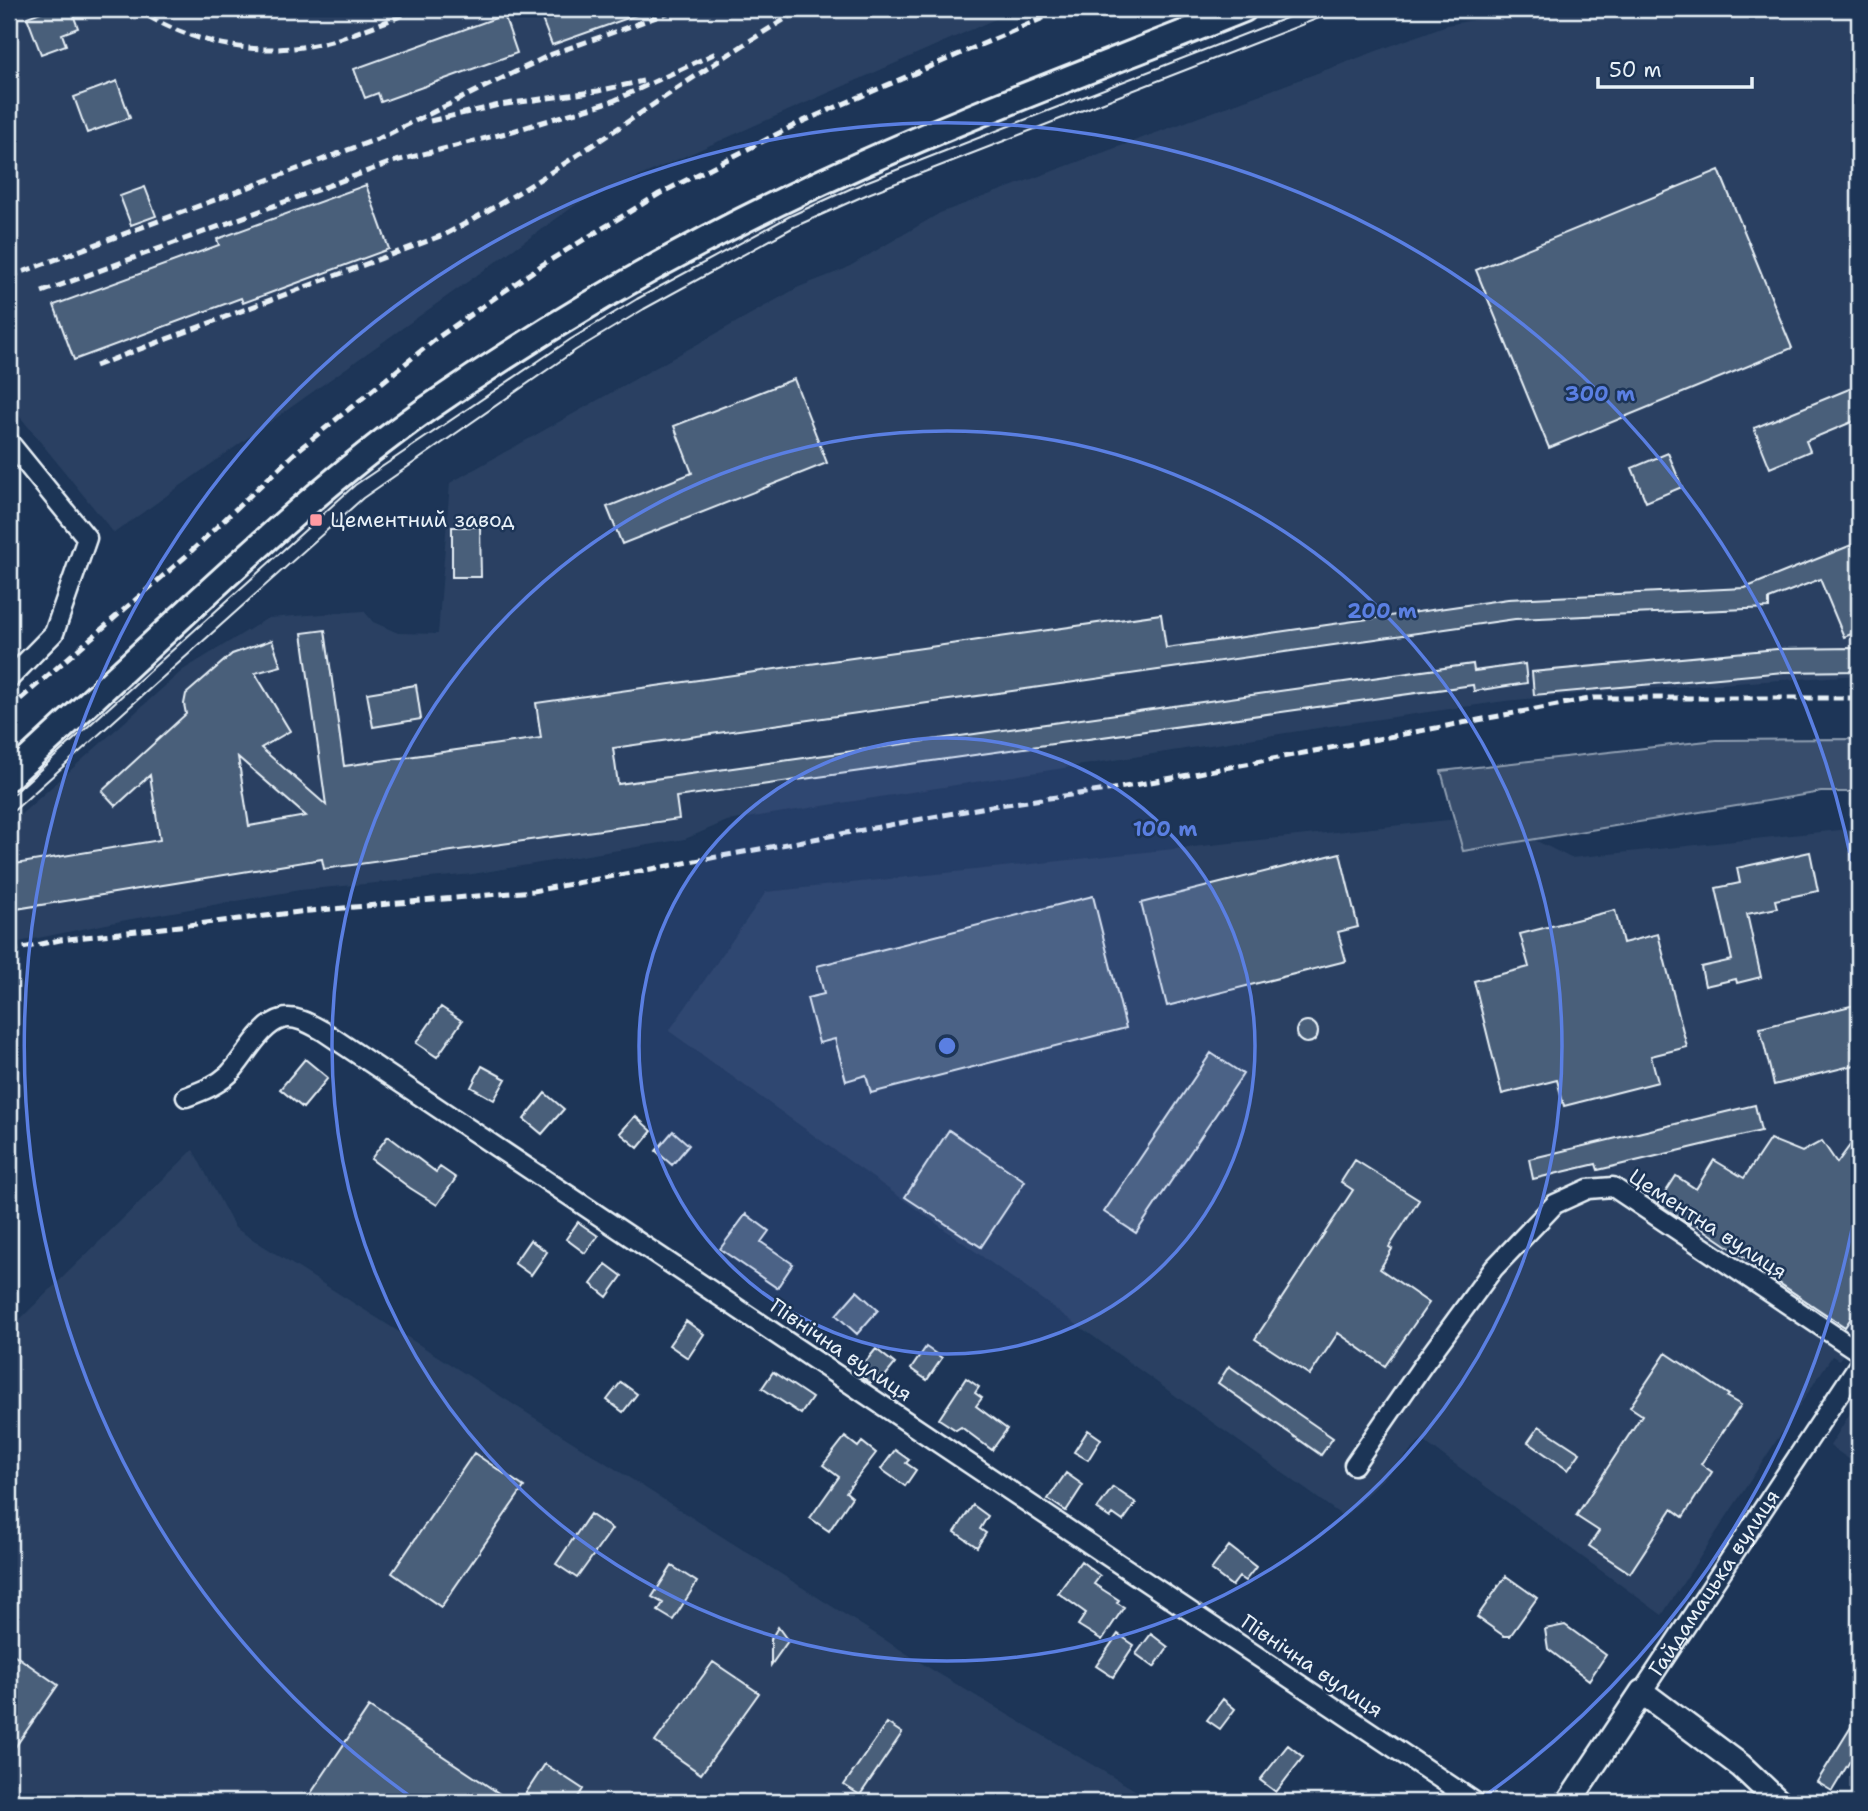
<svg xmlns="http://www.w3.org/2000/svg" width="1868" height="1811" font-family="'Shantell Sans',sans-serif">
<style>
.built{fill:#2a4162}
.green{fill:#374d6c;stroke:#909fb2;stroke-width:2}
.building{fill:#495e7a;stroke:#e8f1f8;stroke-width:2;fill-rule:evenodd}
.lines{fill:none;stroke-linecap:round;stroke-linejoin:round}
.minor-casing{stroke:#e8f1f8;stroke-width:23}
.tertiary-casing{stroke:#e8f1f8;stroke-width:28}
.secondary-casing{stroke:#e8f1f8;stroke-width:30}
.minor{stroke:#1d3557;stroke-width:18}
.tertiary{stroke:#1d3557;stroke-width:23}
.secondary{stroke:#1d3557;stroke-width:24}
.tram{stroke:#e8f1f8;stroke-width:2}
.rail{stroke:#e8f1f8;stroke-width:5;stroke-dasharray:10 5;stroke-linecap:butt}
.ring{fill:none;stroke:#5a7fe2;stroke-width:3.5}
.poi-dot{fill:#ff9aa2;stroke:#1d3557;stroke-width:2.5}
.labels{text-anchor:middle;stroke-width:5;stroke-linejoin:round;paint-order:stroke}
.poi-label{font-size:21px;fill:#e8f1f8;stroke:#1d3557;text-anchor:start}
.street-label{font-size:21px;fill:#e8f1f8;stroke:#1d3557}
.centre{fill:#5a7fe2;stroke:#1d3557;stroke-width:3.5}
.ring-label{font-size:21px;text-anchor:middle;font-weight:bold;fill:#5a7fe2;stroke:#1d3557;stroke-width:5;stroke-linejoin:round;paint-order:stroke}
</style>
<rect width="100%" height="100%" fill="#1d3557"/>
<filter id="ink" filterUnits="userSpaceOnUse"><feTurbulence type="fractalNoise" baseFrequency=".0143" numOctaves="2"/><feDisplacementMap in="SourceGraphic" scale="14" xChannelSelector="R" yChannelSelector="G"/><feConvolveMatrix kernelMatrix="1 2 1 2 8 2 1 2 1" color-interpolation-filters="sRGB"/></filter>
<g filter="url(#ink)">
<path class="built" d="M9,9H1018L577,204L114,533L9,403Z
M1532,9H1859V675L1597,692L1505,701L1331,726L727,821L685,839L473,874L300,890L126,920L9,944V825L183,670L268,618L364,611L373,622L398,633L438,634L450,483L799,287L845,269L940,213L1447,25Z
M1486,816L1571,858L1859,828V1330L1839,1360L1832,1356L1662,1615L1422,1440L1344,1517L669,1031L766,892Z
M193,1150L235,1228L934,1671L1155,1802H9V1330Z
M1859,1399V1466L1830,1446Z"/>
<path class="green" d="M1859,739V792H1821L1463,851L1441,771L1716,740Z"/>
<path class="building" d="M49,9H71L78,28L62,34L66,45L41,54L27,17Z
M538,9H647L648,11L552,45Z
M504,15L517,53L381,102L378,93L365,98L354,69Z
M117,81L130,118L87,133L74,97Z
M1719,170L1792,348L1549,448L1476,270Z
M366,185L389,249L243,303L241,298L74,360L54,305L219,245L217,239Z
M145,187L156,216L131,225L120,196Z
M794,379L827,463L622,544L607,507L692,473L674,426Z
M1859,385V419L1806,441L1810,451L1770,468L1754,428Z
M1668,453L1682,487L1646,502L1632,468Z
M452,527H480L481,577H452Z
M1859,542V631L1844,637L1820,579L1769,599V608L1515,619L613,748L618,784L1473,664L1474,671L1525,664L1527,683L1474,691L1473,685L676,797L679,819L324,869L322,859L16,909L9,865L160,840L150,775L116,806L102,791L186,714L184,704L186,694L232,654L272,640L281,666L255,673L290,731L261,748L326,805L302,633L325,630L344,766L541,738L536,703L1161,614L1166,648L1508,599L1745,588ZM238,757L306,816L249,826Z
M1856,648V671L1784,672L1534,695L1532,672L1777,649Z
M416,685L421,719L373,727L367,693Z
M1810,852L1818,891L1775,900L1777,908L1747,914L1761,977L1737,983L1736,979L1705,986L1701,967L1732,960L1716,888L1740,883L1737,868Z
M1340,853L1358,927L1338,932L1346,961L1167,1006L1141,903Z
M1093,896L1126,1028L871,1093L866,1075L846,1081L835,1039L819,1043L807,998L824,994L817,966Z
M1615,910L1623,943L1658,934L1687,1047L1651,1056L1658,1082L1564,1106L1557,1080L1502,1094L1474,981L1529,967L1520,934Z
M1859,1004V1064L1774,1085L1760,1028Z
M441,1007L462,1021L437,1057L416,1043Z
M1296 1032a11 11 0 1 1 22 0a11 11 0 1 1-22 0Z
M1211,1053L1243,1074L1136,1233L1104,1212Z
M305,1059L328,1078L303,1108L280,1089Z
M482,1066L506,1079L494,1100L471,1087Z
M545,1093L564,1109L542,1134L524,1119Z
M1755,1105L1761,1131L1598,1170L1596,1164L1533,1179L1529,1159Z
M635,1116L652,1131L638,1148L620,1133Z
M949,1130L1025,1181L981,1247L905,1197Z
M673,1131L689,1145L672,1165L656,1151Z
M1859,1133V1306L1845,1327L1755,1267L1756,1265L1691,1221L1690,1224L1658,1204L1676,1176L1696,1189L1714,1160L1744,1178L1770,1139L1802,1152L1822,1141L1837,1163Z
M388,1136L436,1172L440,1167L456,1178L437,1205L410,1188L371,1159Z
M1355,1160L1419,1200L1389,1247L1392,1249L1380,1269L1429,1303L1385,1366L1338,1333L1310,1375L1255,1339L1353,1190L1341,1182Z
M746,1214L769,1231L761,1242L793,1264L777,1288L720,1249Z
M578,1222L598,1236L585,1253L566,1239Z
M530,1240L547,1252L531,1275L514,1263Z
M606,1264L622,1276L607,1297L591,1284Z
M857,1291L878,1310L857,1334L836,1315Z
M686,1321L704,1334L688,1358L669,1345Z
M926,1347L942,1358L927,1380L911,1369Z
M876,1349L895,1364L882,1380L877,1375L870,1383L857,1372Z
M1666,1353L1729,1395L1727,1397L1741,1405L1701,1464L1712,1472L1683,1517L1672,1509L1630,1573L1589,1546L1599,1531L1576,1516L1642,1415L1630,1407Z
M1229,1366L1333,1438L1321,1455L1218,1383Z
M773,1372L812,1398L801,1414L762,1388Z
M966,1378L979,1387L975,1393L982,1398L976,1406L1007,1429L992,1450L961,1427L956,1430L939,1419Z
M621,1382L637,1394L623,1412L607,1400Z
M1539,1426L1580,1453L1568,1470L1528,1442Z
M1088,1430L1101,1439L1088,1460L1074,1452Z
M845,1437L858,1447L862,1442L876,1453L846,1492L852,1497L829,1531L810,1518L839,1477L823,1465Z
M895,1450L909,1460L906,1463L916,1470L905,1486L881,1469Z
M474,1453L524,1487L441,1607L392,1573Z
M1066,1473L1083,1485L1066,1511L1048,1499Z
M1113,1487L1136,1503L1123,1521L1113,1514L1110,1518L1097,1509Z
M973,1505L988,1516L980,1529L986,1533L977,1547L955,1532Z
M590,1514L612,1529L577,1578L556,1564Z
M1229,1546L1256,1567L1245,1581L1239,1577L1232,1586L1211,1570Z
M1081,1561L1100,1576L1094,1584L1119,1600L1117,1603L1124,1607L1102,1640L1078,1625L1086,1613L1058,1593Z
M672,1566L697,1582L673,1620L658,1611L663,1603L652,1597Z
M1506,1576L1537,1598L1510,1636H1504L1477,1617Z
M1565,1625L1606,1655L1589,1680L1548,1649L1545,1629Z
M778,1627L788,1641L771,1665V1639Z
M1118,1634L1134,1645L1113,1677L1096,1666Z
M1151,1634L1168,1647L1154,1667L1136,1654Z
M9,1651L58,1685L9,1756Z
M713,1662L759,1693L701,1774L655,1742Z
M1223,1699L1235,1709L1220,1729L1207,1720Z
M369,1707L512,1802H305Z
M1859,1714V1746L1832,1791L1817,1782Z
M887,1723L902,1733L860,1795L844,1785Z
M1288,1745L1303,1757L1276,1792L1260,1780Z
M545,1764L583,1789L575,1802H520Z"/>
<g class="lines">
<defs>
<g id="minor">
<path d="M9,442L87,538L54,633L9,679"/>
<path d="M186,1097C202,1091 216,1086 229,1074C244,1059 261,1024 282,1019C296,1015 312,1025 323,1031L1475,1802"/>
<path d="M1354,1465L1423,1365L1494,1268L1555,1204L1588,1189L1613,1187L1859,1352"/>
<path id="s1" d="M1642,1692L1859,1364"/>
</g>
<path id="tertiary" d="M1569,1802L1642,1692L1741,1766L1779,1802"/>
<path id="secondary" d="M9,777C70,720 131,663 193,606C267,538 341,470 424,411C545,327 673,252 807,189C949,122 1098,68 1244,9"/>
</defs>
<use href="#minor" class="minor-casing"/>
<use href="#tertiary" class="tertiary-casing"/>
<use href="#secondary" class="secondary-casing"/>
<use href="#minor" class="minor"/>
<use href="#tertiary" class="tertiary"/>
<use href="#secondary" class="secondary"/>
<path class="tram" d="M9,798L355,485L571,339L637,299L790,216L863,183L1309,9
M9,815L363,498L576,350L644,309L794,227L868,194L1342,9"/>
<path class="rail" d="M136,9C196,47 269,60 338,39C365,30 392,19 419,9
M430,121L499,105L598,91L643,81
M9,277L380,138L552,54L679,9
M42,292L392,162L506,133L613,101L718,52
M95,366L446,234C570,168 681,80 802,9
M9,709L185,557L297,451L437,338L542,265L659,194L799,123L1064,9
M9,951L60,940L299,912L533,891L992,806L1114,789L1594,698H1859"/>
</g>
</g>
<circle cx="947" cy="1046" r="308" fill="#5a7fe2" fill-opacity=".12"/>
<g class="ring">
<circle cx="947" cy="1046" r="308"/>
<circle cx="947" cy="1046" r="615"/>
<path d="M1859 1190A923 923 0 0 1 1476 1802M418 1802A923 923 0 1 1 1859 902"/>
</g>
<rect class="poi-dot" x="309" y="513" width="14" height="14" rx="3.5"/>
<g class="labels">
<g class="poi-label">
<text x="330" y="527">Цементний завод</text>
</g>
<g class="street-label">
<text transform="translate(1708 1224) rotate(33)" y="7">Цементна вулиця</text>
<text transform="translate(841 1350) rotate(34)" y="7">Північна вулиця</text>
<text dy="7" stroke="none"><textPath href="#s1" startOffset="131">Гайдамацька вулиця</textPath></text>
<text transform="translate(1312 1666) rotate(34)" y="7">Північна вулиця</text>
</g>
</g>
<circle cx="947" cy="1046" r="10" class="centre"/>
<g class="ring-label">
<text x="1600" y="401">300 m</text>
<text x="1382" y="618">200 m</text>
<text x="1165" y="836">100 m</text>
</g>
<rect width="1868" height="1811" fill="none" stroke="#1d3557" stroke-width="35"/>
<rect x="18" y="18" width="1833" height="1776" fill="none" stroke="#e8f1f8" stroke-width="2.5" filter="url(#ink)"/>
<path d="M1598 77v10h154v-10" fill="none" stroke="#e8f1f8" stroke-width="3.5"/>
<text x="1609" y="77" font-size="21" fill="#e8f1f8" stroke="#1d3557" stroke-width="5" paint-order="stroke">50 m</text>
</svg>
